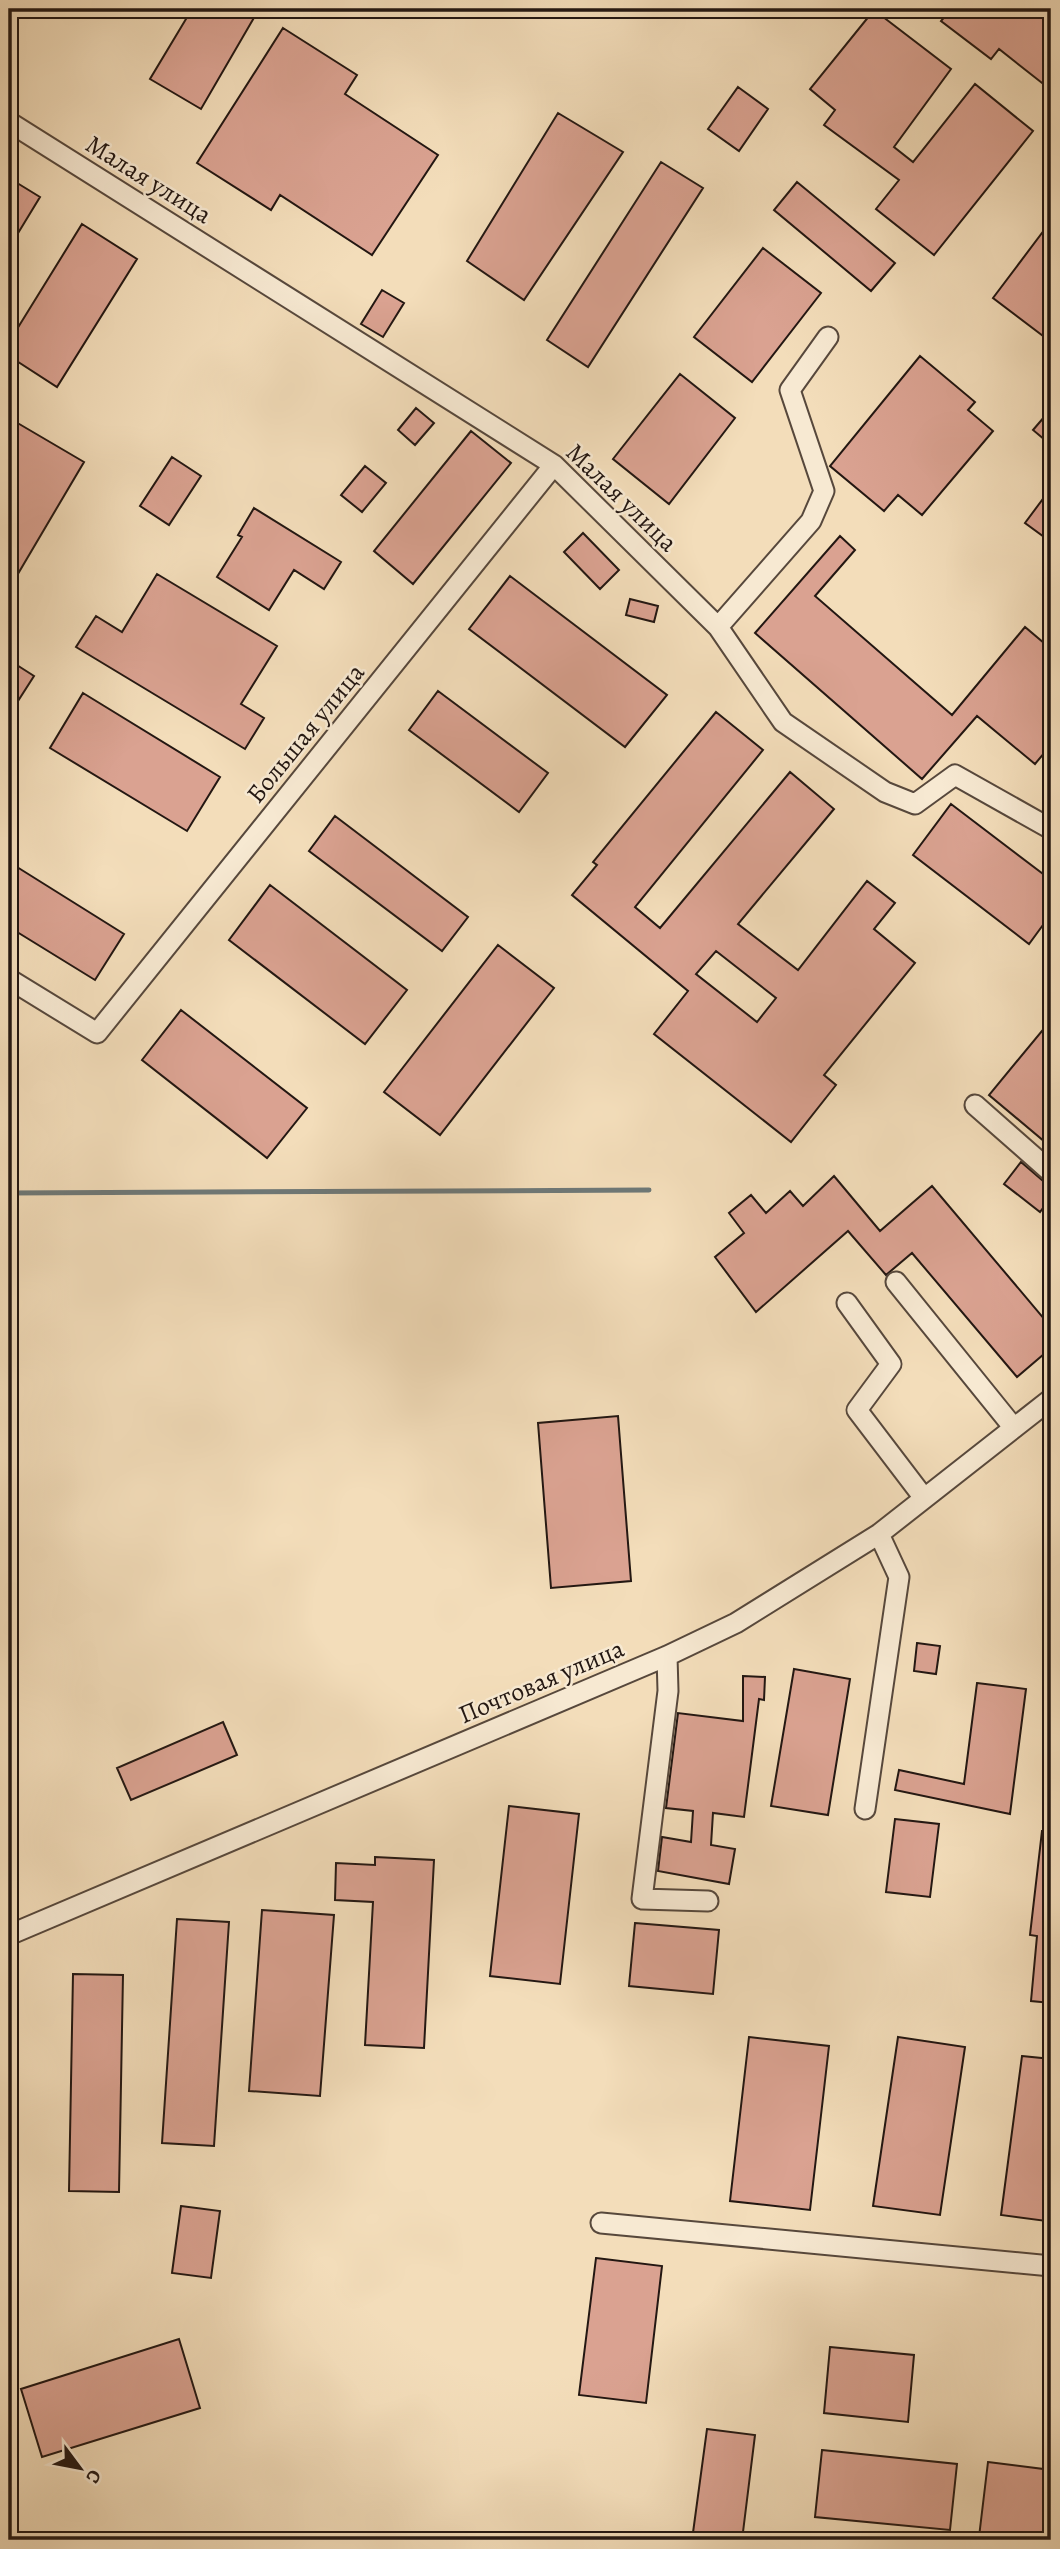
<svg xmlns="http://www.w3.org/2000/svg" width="1060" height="2549" font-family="Alegreya,serif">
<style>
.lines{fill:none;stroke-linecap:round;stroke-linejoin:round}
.stream{stroke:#6e7877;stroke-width:5}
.building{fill:#daa291;stroke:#231712;stroke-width:2;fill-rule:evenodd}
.minor-casing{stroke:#57483c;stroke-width:23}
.minor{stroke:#f7e9d2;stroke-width:19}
.labels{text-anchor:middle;stroke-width:5;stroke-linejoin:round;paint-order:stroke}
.street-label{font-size:26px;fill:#231712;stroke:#f7e9d2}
</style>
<rect width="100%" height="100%" fill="#f3ddba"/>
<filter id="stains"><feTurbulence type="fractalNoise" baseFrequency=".00286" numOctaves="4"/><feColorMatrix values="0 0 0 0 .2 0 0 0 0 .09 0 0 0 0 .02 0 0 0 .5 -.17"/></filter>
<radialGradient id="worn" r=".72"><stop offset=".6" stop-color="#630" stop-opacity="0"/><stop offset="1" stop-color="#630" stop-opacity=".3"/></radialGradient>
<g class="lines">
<path class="stream" d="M9,1193L649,1190"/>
</g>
<path class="building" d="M192,9H259L201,109L150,79Z
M951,9H1051V90L999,49L991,59L941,21Z
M874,10L951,69L894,147L913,162L975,84L1033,131L934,255L876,209L899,180L824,125L835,110L810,89Z
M283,28L357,75L345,94L438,155L372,255L280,195L271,210L197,163Z
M738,87L768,109L739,151L708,129Z
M558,113L623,152L524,300L467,261Z
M661,162L703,188L588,367L547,340Z
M9,178L40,197L9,248Z
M797,182L895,263L871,291L774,210Z
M1051,221V342L993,298Z
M82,224L137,259L57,387L9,356V342Z
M763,248L821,293L752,382L694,337Z
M382,290L404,303L383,337L361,324Z
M920,356L975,402L968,410L993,431L922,515L898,495L884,511L830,466Z
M680,374L735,418L669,504L613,459Z
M416,408L434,423L415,445L398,430Z
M1051,409V445L1033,430Z
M9,418L84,462L9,589Z
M471,431L511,463L413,584L374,551Z
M172,457L201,476L169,525L140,506Z
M365,466L386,483L362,512L341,495Z
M1051,488V542L1025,523Z
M254,508L341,562L324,589L294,570L269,610L217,577L242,537L238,535Z
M583,533L619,570L600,589L564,552Z
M840,536L855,550L815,596L952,715L1025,627L1051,649V745L1035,764L977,716L922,779L755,633Z
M157,574L277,646L241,704L264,718L245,749L76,647L96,616L122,632Z
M510,576L667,695L625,747L469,629Z
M630,599L658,606L654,622L626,615Z
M9,660L34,676L9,715Z
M438,691L548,773L519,812L409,730Z
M83,693L220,777L187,831L50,748Z
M716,712L763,750L635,907L660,928L790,772L834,809L738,924L798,970L867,881L895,903L874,929L915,963L824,1075L836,1085L791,1142L654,1034L688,991L572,895L597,865L593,862ZM716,951L776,998L757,1022L696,974Z
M951,804L1051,880V914L1029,944L913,855Z
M335,816L468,917L442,951L309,851Z
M9,862L124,934L95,980L9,927Z
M270,885L407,990L365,1044L229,940Z
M498,945L554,988L440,1135L384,1092Z
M181,1010L307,1108L267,1158L142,1060Z
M1051,1020V1147L989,1095Z
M1021,1162L1043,1181L1051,1184V1197L1040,1212L1004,1184Z
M834,1176L880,1231L932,1186L1051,1327V1348L1017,1377L912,1253L886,1275L848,1231L756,1312L715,1257L744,1233L729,1213L751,1195L766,1213L790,1191L803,1206Z
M618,1416L631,1581L551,1588L538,1423Z
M917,1643L940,1646L936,1674L914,1671Z
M794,1669L850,1679L828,1815L771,1806Z
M743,1676L765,1677L764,1700L759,1699L744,1817L713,1813L711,1845L735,1849L729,1884L658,1871L662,1837L691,1842L693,1811L666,1808L678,1713L743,1721Z
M977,1683L1026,1689L1010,1814L895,1790L899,1770L964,1784Z
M223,1722L237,1755L131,1800L117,1768Z
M509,1806L579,1814L560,1984L490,1976Z
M895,1819L939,1824L930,1897L886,1892Z
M1042,1831H1051V2003L1031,2001L1037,1936L1030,1935Z
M375,1857L434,1860L424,2048L365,2045L373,1902L335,1900L336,1863L375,1865Z
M262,1910L334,1915L320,2096L249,2091Z
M177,1919L229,1922L214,2146L162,2143Z
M635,1923L719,1930L713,1994L629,1986Z
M73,1974L123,1975L119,2192L69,2191Z
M749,2037L829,2046L810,2210L730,2201Z
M898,2037L965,2047L940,2215L873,2206Z
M1022,2056L1051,2059V2183L1046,2221L1001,2215Z
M181,2206L220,2211L211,2278L172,2273Z
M596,2258L662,2266L646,2403L579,2395Z
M179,2339L200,2408L42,2457L21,2389Z
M830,2347L914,2355L908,2422L824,2413Z
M707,2429L755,2435L742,2540H692Z
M822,2450L957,2464L950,2530L815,2517Z
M988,2462L1051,2470V2540L979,2537Z"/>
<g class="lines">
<defs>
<path id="minor" d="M9,122L554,465L718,627L783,722L885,792L915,804L955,775L1051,829
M718,627L811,521L824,491L790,390L828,337
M9,979L97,1033L554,465
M975,1105L1051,1172
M896,1282L1014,1428
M847,1303L891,1364L857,1410L924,1498
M667,1656L668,1691L642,1899L708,1901
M865,1809L899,1577L879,1534
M9,1935L667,1656L736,1623L879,1534L1051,1399
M601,2223L1051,2266"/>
</defs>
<use href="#minor" class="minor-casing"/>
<use href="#minor" class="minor"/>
</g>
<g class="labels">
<g class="street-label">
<text transform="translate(149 179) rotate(32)" y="9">Малая улица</text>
<text transform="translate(622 497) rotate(44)" y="9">Малая улица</text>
<text transform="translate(305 733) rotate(-51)" y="9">Большая улица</text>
<text transform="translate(541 1681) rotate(-23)" y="9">Почтовая улица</text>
</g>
</g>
<rect width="1060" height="2549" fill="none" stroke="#f3ddba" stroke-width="35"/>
<rect x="10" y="10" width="1039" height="2528" fill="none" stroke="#231712" stroke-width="3.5"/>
<rect x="18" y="18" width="1025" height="2514" fill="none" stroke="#231712" stroke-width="2"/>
<g transform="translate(80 2468) rotate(122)" stroke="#f7e9d2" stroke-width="5" paint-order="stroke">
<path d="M0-5L12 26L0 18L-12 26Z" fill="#231712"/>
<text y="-10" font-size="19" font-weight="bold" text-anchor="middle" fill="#231712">С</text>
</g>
<rect width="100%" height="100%" filter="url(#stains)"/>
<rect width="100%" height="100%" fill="url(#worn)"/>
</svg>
